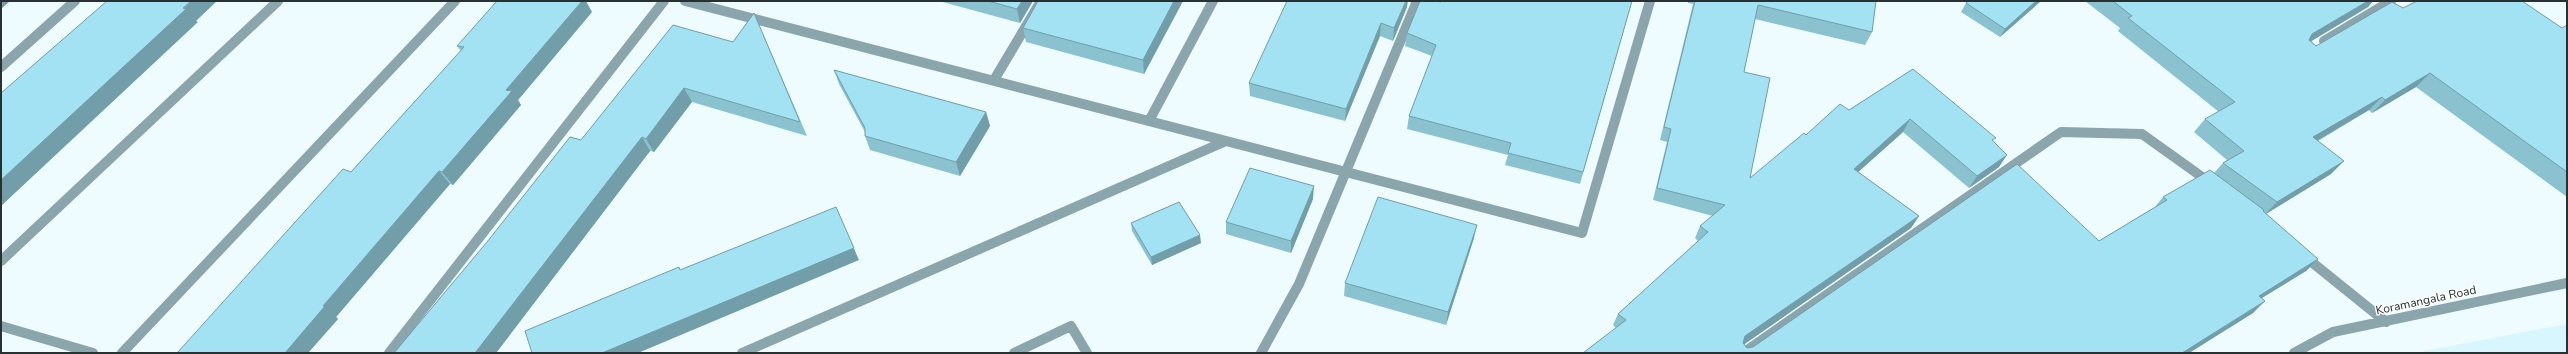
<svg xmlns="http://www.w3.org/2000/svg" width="2568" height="354" font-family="'Nunito Sans',sans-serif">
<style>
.built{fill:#d7f6fe}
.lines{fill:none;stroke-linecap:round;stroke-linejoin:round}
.minor{stroke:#8ba5ac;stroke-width:10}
.wall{fill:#8bc2d0}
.shaded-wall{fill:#719ea9}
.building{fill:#a2e2f2;stroke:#719ea9}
.labels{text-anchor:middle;stroke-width:3;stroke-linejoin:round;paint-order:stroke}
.street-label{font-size:12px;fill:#283032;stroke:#fff}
</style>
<rect width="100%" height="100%" fill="#eefcff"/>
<path class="built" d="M2567,324V353H2417L2419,352Z"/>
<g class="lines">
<path class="minor" d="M685,1L1582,233L1650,1
M2324,41L2391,1
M1,67L75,1
M994,80L1041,1
M1149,121L1213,1
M2303,255L2386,322
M1,261L278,1
M1,326L93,353
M122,353L455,1
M389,353L664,1
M742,353L1226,141
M1014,353L1071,326L1087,353
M1261,353L1299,284L1417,1
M1743,353L2061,132L2142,134L2212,184
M2294,353L2333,332L2567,283"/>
</g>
<path class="wall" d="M939,1H1033L1020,23Z
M1183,1L1144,74L1026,42L1023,28Z
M1632,1L1580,184L1505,165L1508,155L1407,129L1409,116L1432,56L1405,46L1407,33L1441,2Z
M1688,1H1876L1872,32L1865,45L1755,19L1744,72L1750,178L1806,135L1849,110L1913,69L1993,142L1999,167L1969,188L1903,132L1858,172L1919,216L1911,228L1744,344L1747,348L1753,347L2099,241L2155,207L2163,197L2214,173L2223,163L2227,160L2194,132L2205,119L2219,112L2118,31L2120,28L2085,1H2373L2368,7L2311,41L2316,46L2403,8L2562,28L2567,25V197L2416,87L2372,113L2369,110L2318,141L2331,174L2266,214L2318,259L2306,271L2262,298L2253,313L2189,353H1583L1616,328L1613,325L1618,314L1698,241L1695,238L1700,226L1713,216L1653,200L1667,142L1660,140L1693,4L1688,3Z
M2041,1L2000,37L1961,12L1966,3Z
M1407,7L1393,41L1380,36L1345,121L1250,96L1249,83Z
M592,12L518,100L521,105L453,185L450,184L336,317L338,319L308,353H177L351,172L461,51L457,46Z
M754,13L807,136L692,102L654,152L650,151L496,353H394L581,140L733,42Z
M834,70L986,112L990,126L960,176L870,150L865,136V132L839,84Z
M1313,199L1291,253L1226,234V222Z
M1131,223L1201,243L1152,265L1132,231Z
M1474,238L1446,325L1344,296L1345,283Z"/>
<path class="shaded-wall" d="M1,1H10L1,9Z
M191,1H217L196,21L198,22L1,206V180Z
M582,1H586L592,12L518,100L521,105L453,185L442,172L506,90Z
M1022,1H1033L1020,23L1017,9Z
M1174,1H1183L1144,74L1143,60Z
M1406,1H1408L1407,7L1393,41L1394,28Z
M2036,1H2041L2000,37L2005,29Z
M2368,1H2373L2368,7L2300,48L2312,34Z
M1381,23L1380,36L1345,121L1346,109Z
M2430,73L2416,87L2372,113L2385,100Z
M684,88L692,102L654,152L646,139Z
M2382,97L2369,110L2301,150L2313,137Z
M986,112L990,126L960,176L956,162Z
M1910,119L1903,132L1847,182L1854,169Z
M642,137L650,151L496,353H475Z
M2007,155L1999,167L1969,188L1977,176Z
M2344,161L2331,174L2264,215L2277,202Z
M439,171L450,184L336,317L338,319L308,353H285L323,306Z
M1314,186L1313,199L1291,253V241Z
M836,207L859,260L638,353H602Z
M1919,216L1911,228L1739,348L1745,336Z
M1477,225L1474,238L1446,325L1448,312Z
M1200,235L1201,243L1152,265L1151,257Z
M2318,259L2306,271L2247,307L2259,296Z
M2265,301L2253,313L2189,353H2182Z"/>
<path class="building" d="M107,1H191L183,8L186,9L1,180V93Z
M497,1H582L506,90L512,91L442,172L439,171L323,306H325L285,353H177L343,169L351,172L464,47L457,46Z
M988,1H1022L1017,9Z
M1038,1H1174L1143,60L1023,28Z
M1287,1H1406L1394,28L1381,23L1346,109L1249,83Z
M1420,1H1436L1441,2L1442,1H1632L1583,172L1508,153L1511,143L1409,116L1436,45L1407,33Z
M1695,1H1876L1872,32L1758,5L1744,72L1770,78L1750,178L1804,133L1806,135L1840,104L1849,110L1913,69L1996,138L1992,140L2007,155L1977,176L1910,119L1854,169L1919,216L1745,336L1743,343L1747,348L1753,347L2017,164L2099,241L2167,200L2163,197L2210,170L2264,210L2263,211L2318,259L2259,296L2265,301L2182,353H1583L1626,320L1618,314L1708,232L1700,226L1725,205L1657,188L1671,129L1664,127Z
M1968,1H2036L2005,29L1966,3Z
M2113,1H2368L2312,34L2309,40L2316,46L2392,2L2403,8L2417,1H2522L2562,28L2567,25V172L2430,73L2385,100L2382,97L2313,137L2344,161L2277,202L2223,163L2244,151L2205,119L2235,102L2128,18L2132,16Z
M754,13L800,122L684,88L646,139L642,137L475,353H394L487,242L570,137L581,140L673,25L733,42Z
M834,70L986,112L956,162L865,136V128Z
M1250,168L1314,186L1291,241L1226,222Z
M1378,197L1477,225L1448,312L1345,283Z
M1179,202L1200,235L1151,257L1131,223Z
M836,207L854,248L602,353H532L525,331L679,267L680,270Z"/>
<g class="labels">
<g class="street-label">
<text transform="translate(2426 300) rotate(-12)" y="4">Koramangala Road</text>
</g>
</g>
<rect width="2568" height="354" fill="none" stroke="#283032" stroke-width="4"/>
</svg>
